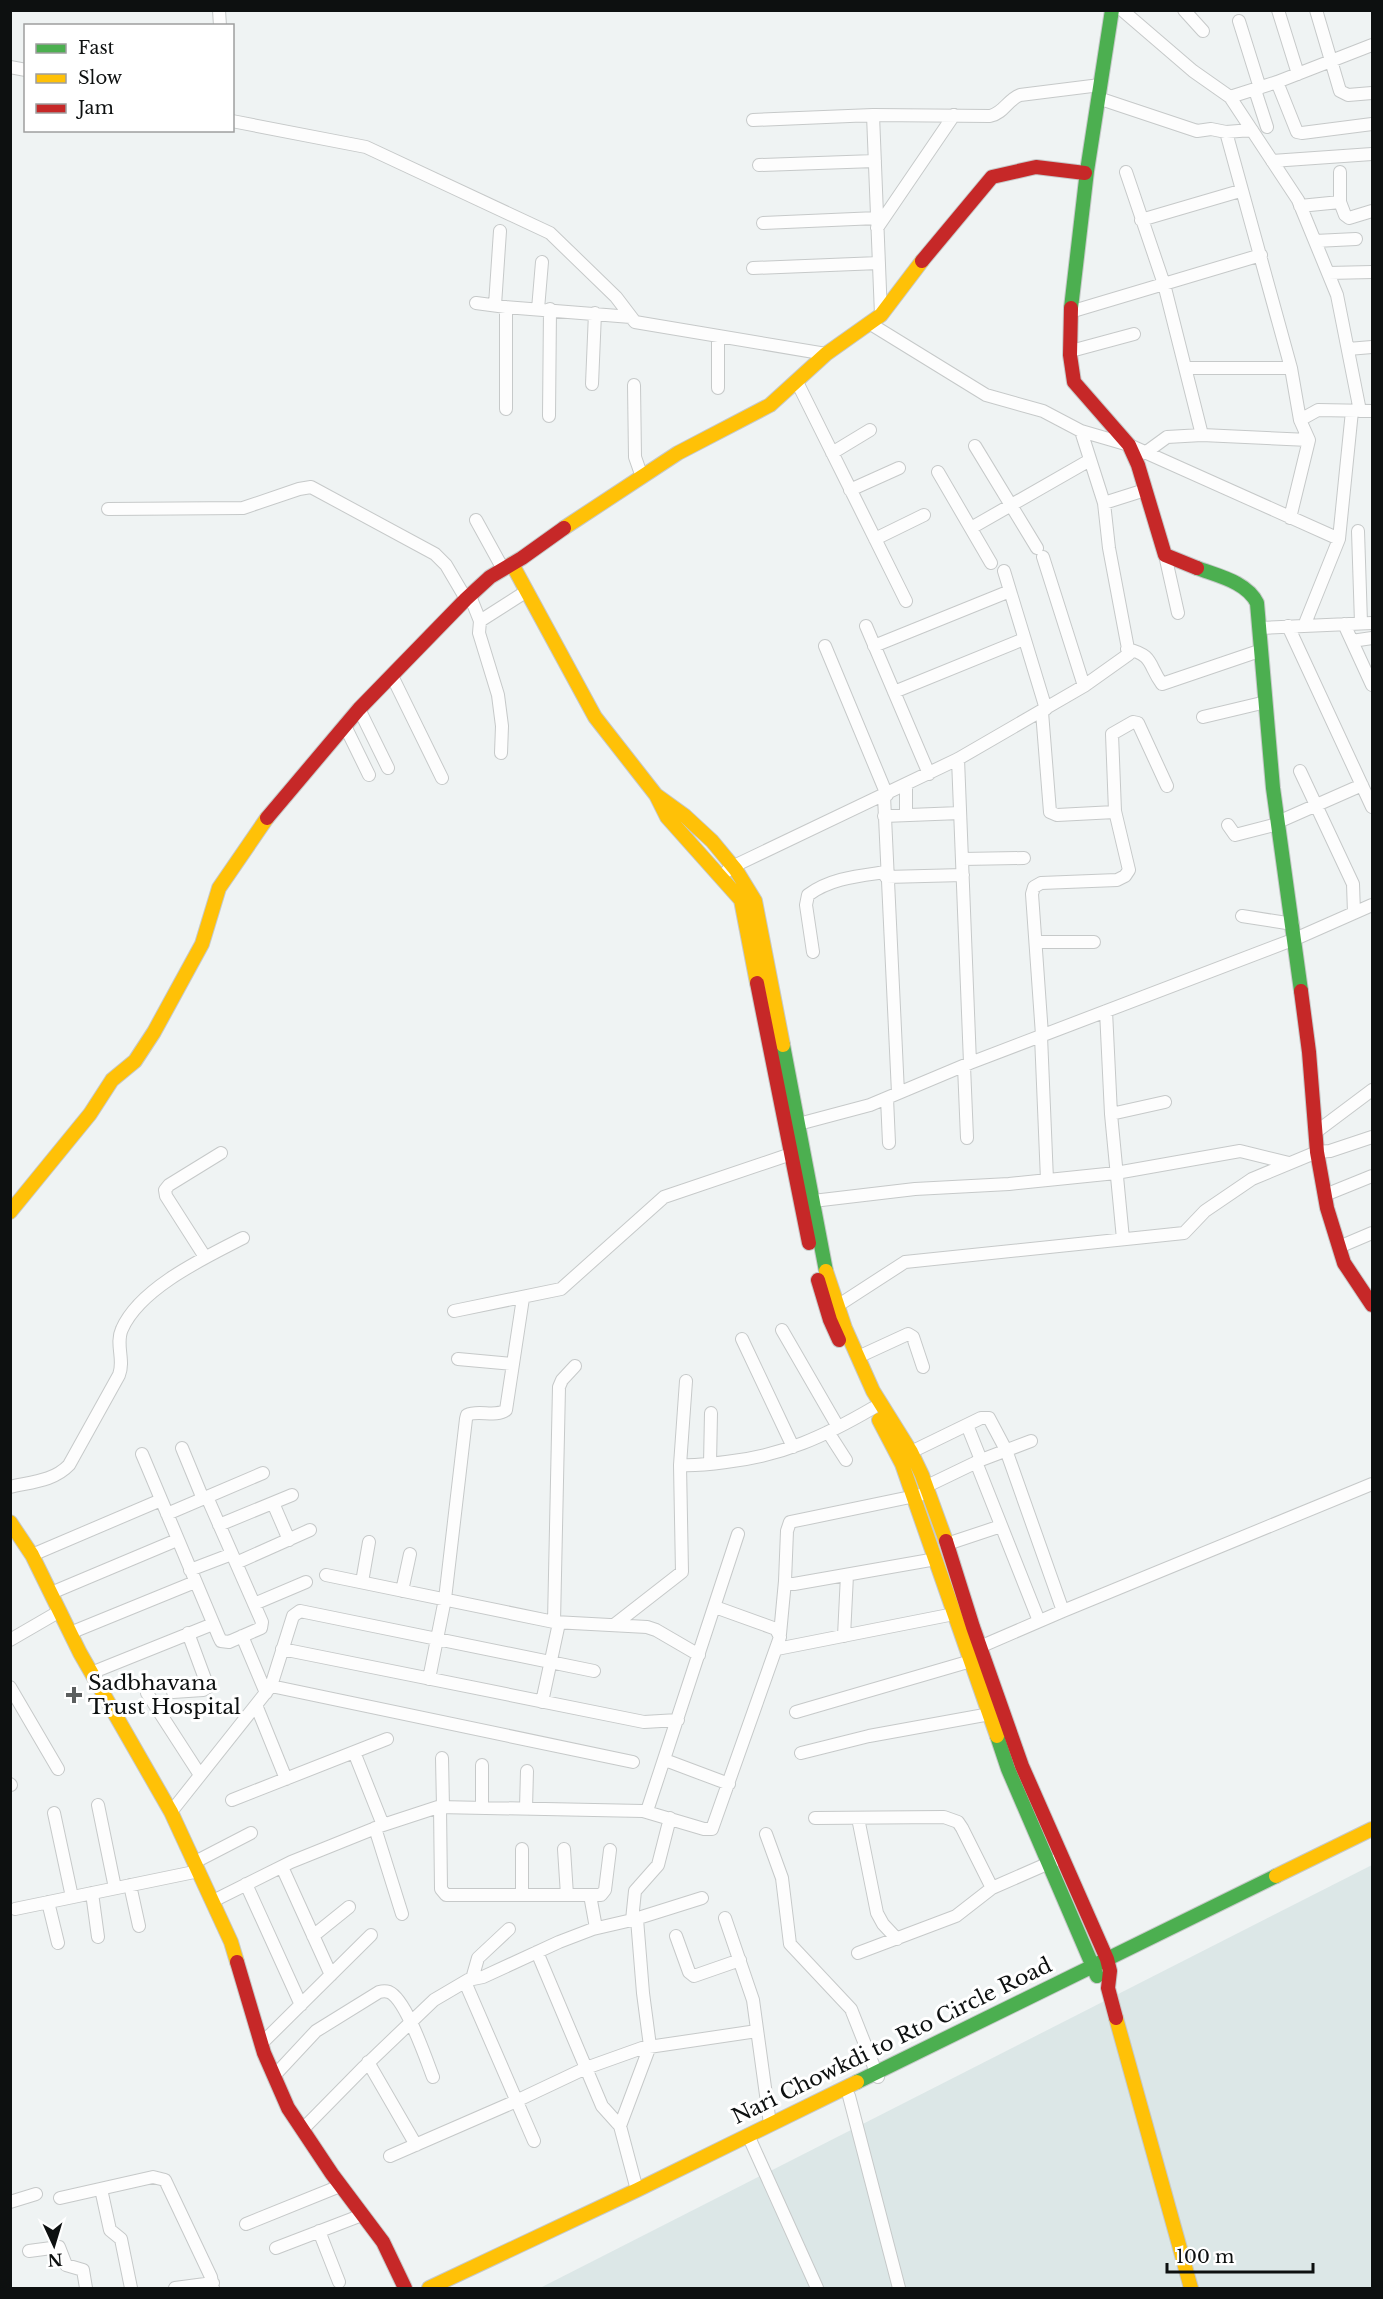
<svg xmlns="http://www.w3.org/2000/svg" width="1383" height="2299" font-family="'Libre Baskerville',serif">
<style>
.built{fill:#dce7e7}
.lines{fill:none;stroke-linecap:round;stroke-linejoin:round}
.street-casing{stroke:#c6c9c9;stroke-width:14}
.fast-casing{stroke:#c6c9c9;stroke-width:16}
.slow-casing{stroke:#c6c9c9;stroke-width:16}
.jam-casing{stroke:#c6c9c9;stroke-width:16}
.street{stroke:#fdfdfd;stroke-width:12}
.fast{stroke:#4caf50;stroke-width:14}
.slow{stroke:#ffc107;stroke-width:14}
.jam{stroke:#c62828;stroke-width:14}
.poi-dot{fill:#5c5f5f;stroke:#fff;stroke-width:2}
.labels{text-anchor:middle;stroke-width:6;stroke-linejoin:round;paint-order:stroke}
.poi-label{font-size:21px;fill:#0d1010;stroke:#fff;text-anchor:start}
.street-label{font-size:21px;fill:#0d1010;stroke:#fff}
</style>
<rect width="100%" height="100%" fill="#eff3f3"/>
<path class="built" d="M1372,1865V2288H540Z"/>
<g class="lines">
<defs>
<path id="street" d="M219,10L220,26
M1122,10L1193,71L1230,97L1298,200L1337,295L1360,411
M1184,10L1203,31
M1278,10L1298,74
M1316,10L1340,91L1348,95L1372,93
M1239,21L1260,88
M10,67L26,70
M1277,82L1297,132L1302,133L1372,124
M1255,90L1267,127
M1230,97L1277,82L1372,45
M1098,98L1197,131L1211,129L1226,132L1252,130
M873,115L881,315
M753,120L873,115L990,116C1004,113 1007,100 1020,95L1100,85
M232,121L366,147L550,233L616,297L635,322L826,354
M1226,132L1291,368L1300,420L1309,440L1290,518
M1272,161L1372,154
M759,165L875,161
M1126,172L1164,284L1202,435
M1340,172V202
M1300,206L1340,202L1345,215L1349,218L1372,211
M1141,220L1240,191
M763,223L877,218
M877,228L954,115
M1315,241L1356,239
M753,268L879,263
M1328,273L1372,272
M476,303L506,307L631,317
M495,305L500,231
M506,307V409
M538,309L542,262
M1070,312L1261,255
M869,323L986,395L1043,411L1081,431L1129,445L1339,539
M718,336V388
M1348,349L1372,347
M1071,351L1134,334
M1187,368H1291
M797,382L906,601
M592,384L595,313
M634,385L635,457L642,477
M549,416L550,309
M1300,420L1318,410L1372,411
M975,446L1037,548
M832,453L870,430
M1145,453L1167,437L1202,435L1309,440
M938,472L991,563
M850,490L899,468
M1104,503L1145,490
M108,509L243,508L299,489L311,487L435,554L446,565L466,599
M476,520L503,569
M971,528L1090,460
M1358,531L1361,623
M875,539L924,515
M1165,555L1178,613
M1043,557L1084,686
M1004,571L1046,709
M470,596L480,621L479,633L498,695L502,726L501,753
M480,621L527,591
M1344,624L1372,685
M866,626L929,774
M1288,626L1372,807
M1304,626L1339,539L1352,411
M1259,628L1372,623
M1352,641L1372,638
M825,646L887,795
M874,646L1010,591
M1127,649C1154,655 1148,665 1162,684L1262,650
M392,676L442,778
M894,692L1024,639
M359,709L388,768
M1042,712L1050,812L1057,815L1115,812
M1203,717L1266,702
M345,726L369,775
M958,759L970,1063
M1300,771L1353,884L1354,913
M906,785V815
M884,796L898,1093
M884,816L960,813
M1278,822L1362,785
M1228,825L1235,835L1278,824
M962,859L1024,858
M727,871L734,866L958,759L1084,686L1129,654L1109,548L1104,503L1081,431
M886,877L963,875
M1242,916L1293,924
M1036,942H1094
M813,952L806,905L808,895C831,878 859,876 886,872
M1106,1011L1111,1114L1123,1239
M1042,1035L1032,894L1034,887L1041,883L1117,880L1125,876L1129,870L1115,811L1112,734L1133,722L1138,723L1167,786
M1041,1036L1047,1180
M964,1066L967,1138
M887,1098L889,1143
M1111,1114L1165,1102
M791,1126L870,1105L970,1063L1295,939L1372,905
M1316,1132L1372,1090
M1325,1195L1372,1176
M813,1201L915,1189L1009,1184L1116,1173L1240,1151L1289,1163
M1339,1247L1372,1233
M205,1257L166,1196L165,1190L169,1185L221,1153
M831,1310L905,1262L1184,1233L1205,1211L1252,1179L1317,1152L1330,1151L1372,1137
M454,1311L561,1289L664,1197L791,1154
M782,1330L838,1427
M742,1339L793,1447
M858,1357L908,1334L913,1337L923,1367
M458,1359L513,1364
M967,1425L981,1460
M828,1432L846,1460
M182,1448L203,1499
M911,1452L981,1418H989L1006,1450L1063,1611
M142,1454L219,1637L221,1641L229,1642L261,1628L262,1622L207,1497
M976,1462L1039,1621
M710,1464L711,1413
M680,1465C696,1466 711,1464 726,1462C782,1456 825,1436 873,1408
M927,1486L981,1460L1031,1441
M10,1487C31,1482 54,1481 69,1465L119,1375C125,1360 115,1344 122,1329C140,1288 204,1258 243,1238
M273,1503L289,1540
M167,1514L263,1473
M219,1525L292,1495
M947,1544L1001,1526
M32,1555L161,1500
M236,1563L310,1530
M190,1570L232,1554
M326,1575L554,1622L647,1627L656,1630L699,1655
M362,1582L369,1542
M785,1583L794,1584L936,1559
M402,1591L410,1554
M51,1593L177,1540
M254,1604L306,1582
M554,1622L559,1387L562,1380L575,1366
M614,1625L682,1572L680,1465L686,1381
M70,1633L195,1582
M780,1634L785,1581L787,1531L790,1522L920,1495
M242,1636L266,1693
M844,1636L847,1575
M10,1640L60,1611
M282,1649L644,1722L678,1720
M777,1649L954,1614
M975,1649L1063,1611L1372,1484
M91,1673L213,1624
M429,1679L445,1599L466,1419L467,1415C479,1409 495,1418 506,1410L523,1298
M271,1686L293,1616L300,1611L594,1671
M10,1687L58,1769
M173,1692L203,1690L208,1687L188,1633
M147,1693L200,1775
M542,1702L559,1623
M256,1705L286,1779
M796,1712L971,1661
M354,1752L383,1825
M801,1753L869,1736L990,1714
M442,1758L443,1807
M665,1760L729,1784
M10,1784L11,1785
M232,1800L387,1739
M98,1805L115,1888
M440,1807L441,1889L446,1895H601L605,1890L610,1850
M482,1807V1765
M526,1808L527,1771
M647,1811L738,1534
M171,1812L271,1686L633,1762
M54,1813L72,1897
M815,1818L944,1817L958,1822L962,1828L992,1888
M858,1818L877,1913L883,1924L897,1939
M375,1828L402,1914
M766,1834L782,1878L790,1944L851,2009L878,2077
M522,1849V1895
M564,1849L567,1895
M195,1862L251,1833
M282,1867L331,1975
M246,1884L301,2005
M130,1885L139,1926
M92,1893L98,1937
M590,1895L596,1928
M213,1901L291,1862L383,1825L438,1807L643,1811L704,1829H712L780,1637L776,1629L715,1607
M48,1902L58,1943
M15,1909L199,1871
M725,1918L753,2000L770,2124
M632,1920L635,1891L658,1865L670,1818
M313,1936L349,1907
M676,1936L689,1972L694,1976L740,1960
M537,1952L602,2106L620,2126L637,2190
M858,1953L956,1916L992,1888L1056,1860
M472,1979L478,1958L509,1929
M465,1982L534,2141
M261,2044L371,1935
M368,2062L416,2145
M274,2076L316,2031L379,1992C383,1991 386,1991 389,1992C406,1999 426,2059 433,2077
M849,2096L899,2288
M620,2126L650,2046L643,1993L637,1919
M302,2130L364,2067L434,2000L468,1980L483,1977L559,1942L593,1929L632,1920L702,1898
M748,2135L817,2288
M390,2156L514,2102L586,2068L642,2048L757,2031
M101,2189L110,2230L121,2239L131,2288
M60,2198L153,2177L165,2180L211,2277L213,2288
M10,2202L36,2194
M246,2224L340,2186
M319,2231L339,2282
M276,2248L362,2215
M29,2251L59,2247L66,2265L83,2270L86,2288
M175,2288L213,2283"/>
<path id="fast" d="M1071,308L1087,171L1112,10
M1197,568C1218,576 1247,582 1257,603L1273,788L1301,991
M783,1045L826,1271
M997,1736L1008,1769L1097,1976
M857,2082L1276,1876"/>
<path id="slow" d="M564,528L678,453L770,405L826,354L881,315L922,261
M512,564L595,717L656,795L667,817L741,900L757,983
M656,795L685,816L712,841L736,870L755,901L783,1045
M10,1212L90,1114L112,1080L135,1061L154,1032L202,944L219,888L267,818
M826,1271L845,1328L873,1391L911,1452L922,1475L946,1541
M879,1420L902,1464L997,1736
M10,1522L32,1555L80,1653L171,1812L231,1942L237,1962
M1276,1876L1372,1829
M1116,2018L1191,2288
M429,2288L637,2190L857,2082"/>
<path id="jam" d="M922,261L992,177L1036,167L1085,173
M1071,308L1070,355L1074,382L1129,445L1138,465L1165,555L1197,568
M267,818L359,709L466,599L490,577L522,558L564,528
M757,983L809,1243
M1301,991L1309,1052L1317,1152L1327,1208L1344,1263L1372,1305
M818,1280L830,1320L839,1340
M946,1541L973,1627L1022,1766L1107,1959L1110,1971L1108,1988L1116,2018
M237,1962L264,2053L288,2108L332,2174L383,2242L405,2288"/>
</defs>
<use href="#street" class="street-casing"/>
<use href="#fast" class="fast-casing"/>
<use href="#slow" class="slow-casing"/>
<use href="#jam" class="jam-casing"/>
<use href="#street" class="street"/>
<use href="#fast" class="fast"/>
<use href="#slow" class="slow"/>
<use href="#jam" class="jam"/>
</g>
<path class="poi-dot" d="M71 1686h6v6h6v6h-6v6h-6v-6h-6v-6h6z"/>
<g class="labels">
<g class="poi-label">
<text x="88" y="1690">Sadbhavana<tspan x="88" dy="24">Trust Hospital</tspan></text>
</g>
<g class="street-label">
<text transform="translate(892 2041) rotate(-26)" y="7">Nari Chowkdi to Rto Circle Road</text>
</g>
</g>
<rect width="1383" height="2299" fill="none" stroke="#0d1010" stroke-width="24"/>
<rect x="24" y="24" width="210" height="108" fill="#ffffff" stroke="#9e9f9f" stroke-width="1.5"/>
<rect x="36" y="44" width="30" height="9" fill="#4caf50" stroke="#9e9f9f" stroke-width="1.5"/>
<text x="78" y="54" font-size="18" fill="#0d1010">Fast</text>
<rect x="36" y="74" width="30" height="9" fill="#ffc107" stroke="#9e9f9f" stroke-width="1.5"/>
<text x="78" y="84" font-size="18" fill="#0d1010">Slow</text>
<rect x="36" y="104" width="30" height="9" fill="#c62828" stroke="#9e9f9f" stroke-width="1.5"/>
<text x="78" y="114" font-size="18" fill="#0d1010">Jam</text>
<g transform="translate(54 2245) rotate(176)" stroke="#ffffff" stroke-width="4.5" paint-order="stroke">
<path d="M0-4.5L10 22L0 15L-10 22Z" fill="#0d1010"/>
<text y="-9" font-size="16" font-weight="bold" text-anchor="middle" fill="#0d1010">N</text>
</g>
<path d="M1167 2263v9h146v-9" fill="none" stroke="#0d1010" stroke-width="3"/>
<text x="1176" y="2263" font-size="18" fill="#0d1010" stroke="#ffffff" stroke-width="4.5" paint-order="stroke">100 m</text>
</svg>
